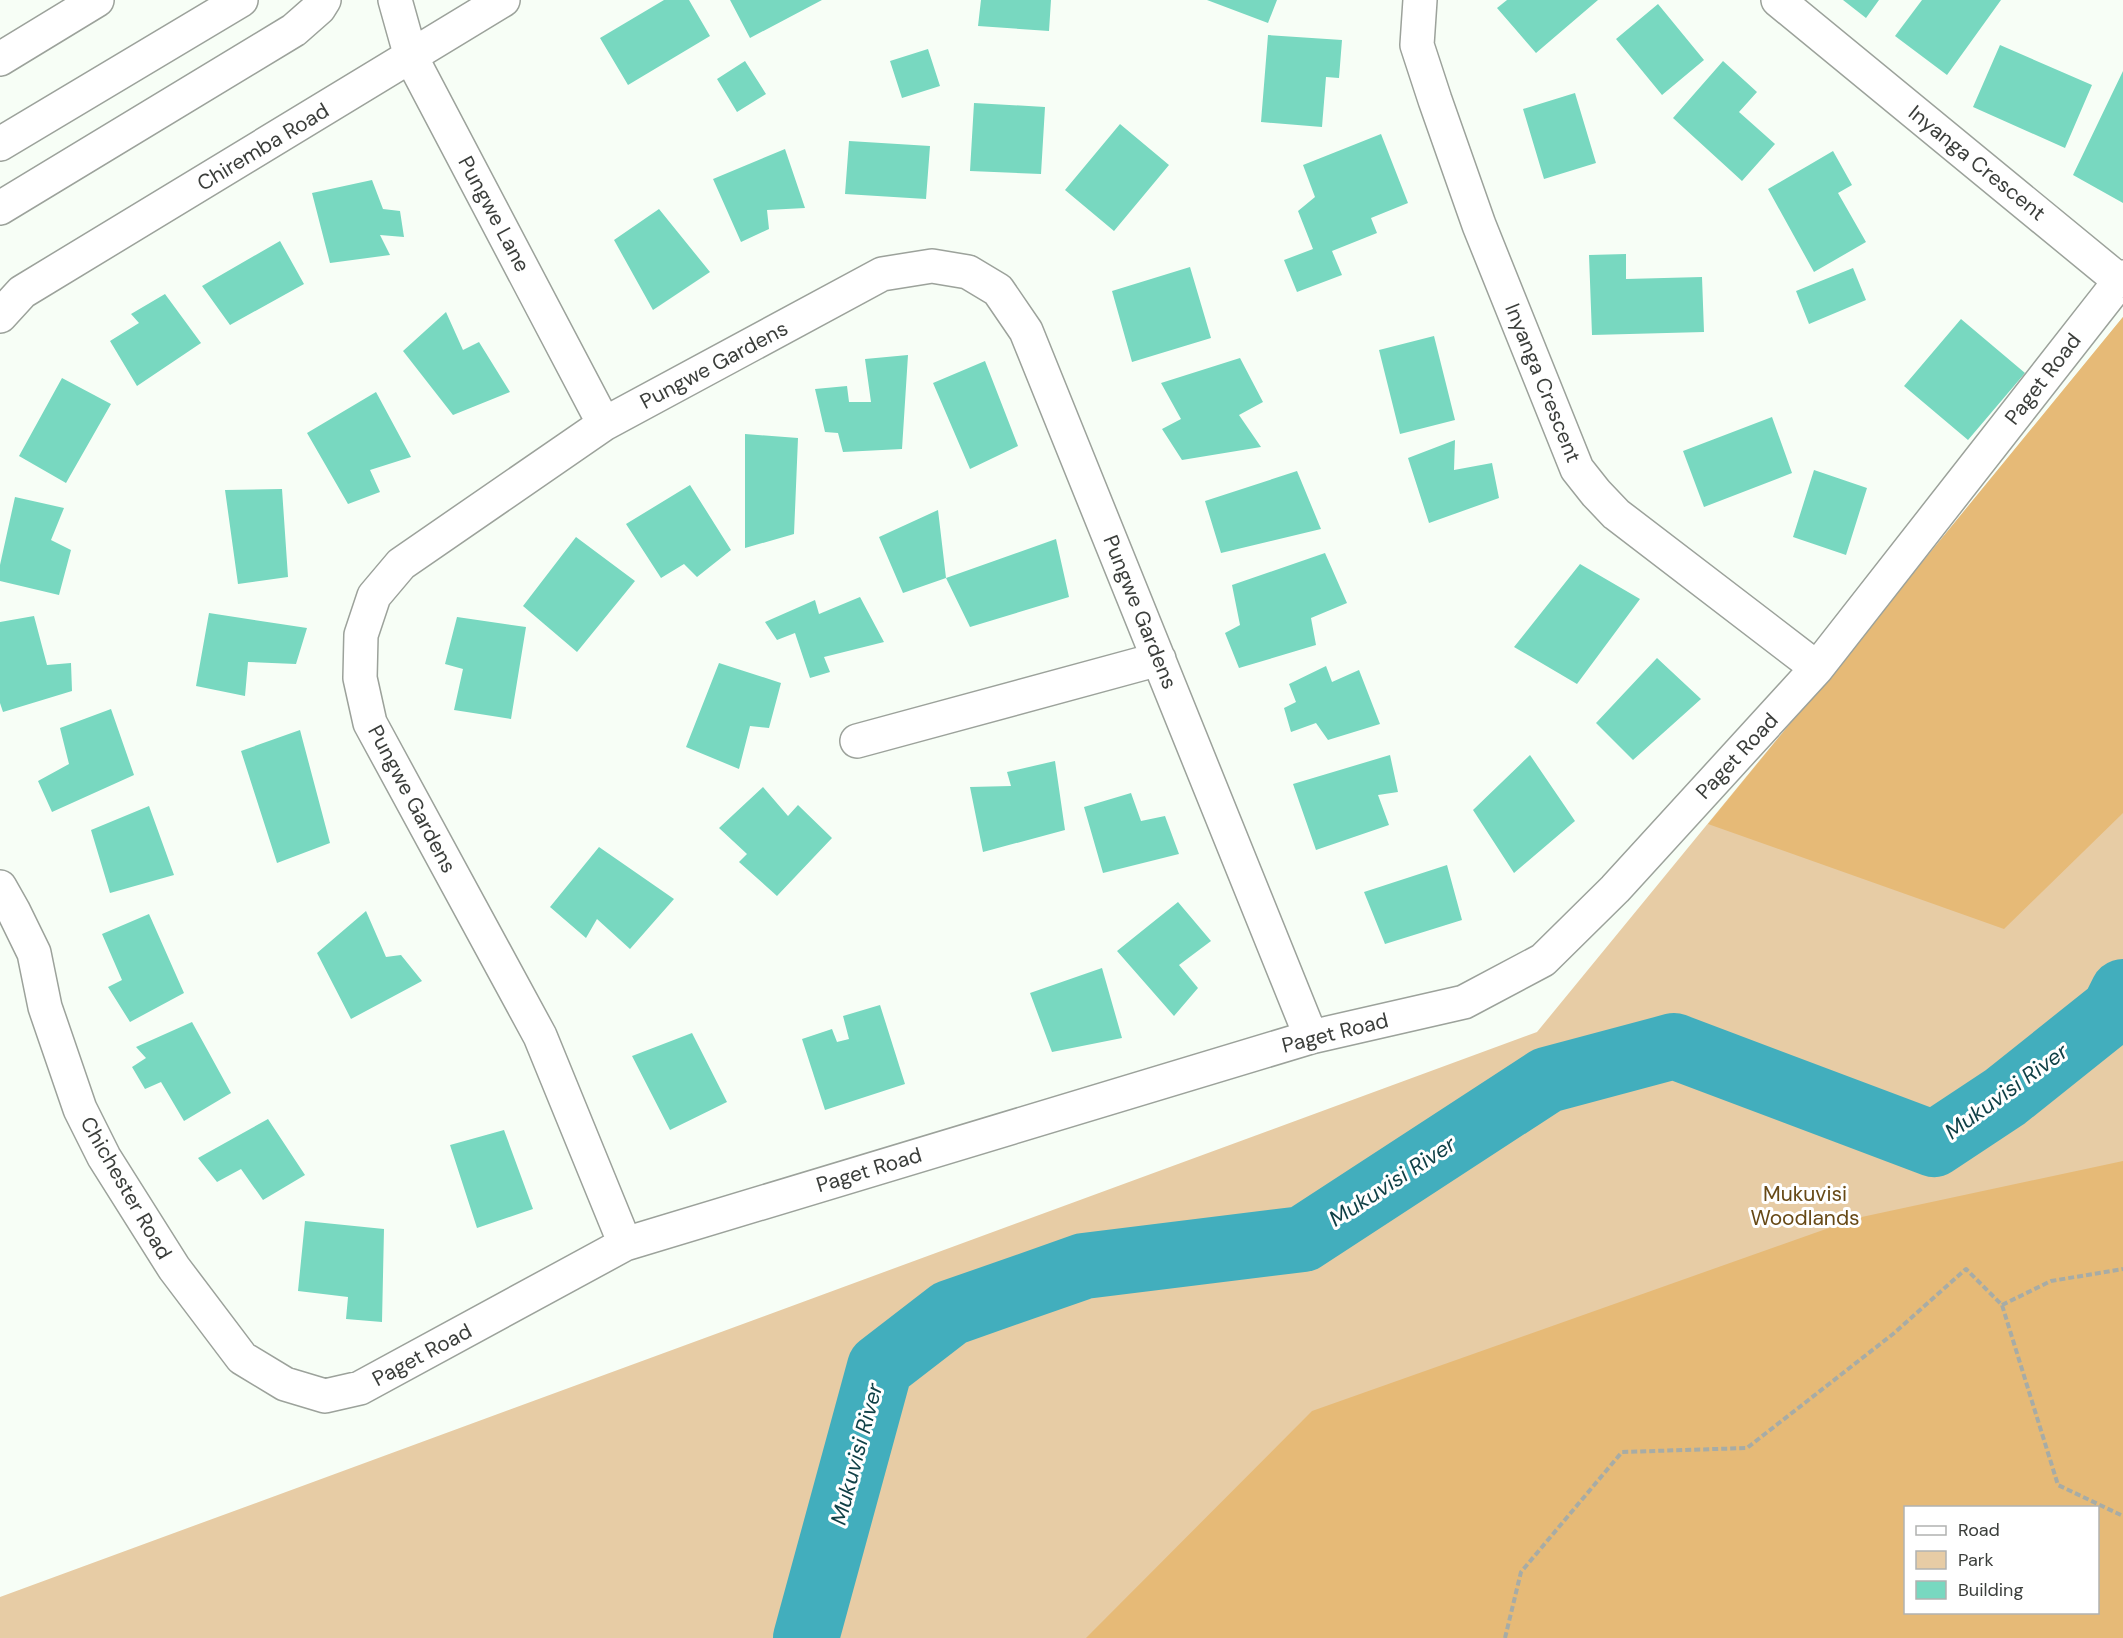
<svg xmlns="http://www.w3.org/2000/svg" width="2123" height="1638" font-family="'DM Sans',sans-serif">
<style>
.green{fill:#e7cca5;fill-rule:evenodd}
.forest{fill:#e6ba77;fill-rule:evenodd}
.lines{fill:none;stroke-linecap:round;stroke-linejoin:round}
.river{stroke:#42aebd;stroke-width:66}
.building{fill:#78d8c0}
.street-casing{stroke:#9ca29b;stroke-width:36}
.secondary-casing{stroke:#9ca29b;stroke-width:36}
.path{stroke:#a7aca6;stroke-width:4;stroke-dasharray:6 3;stroke-linecap:butt}
.street{stroke:#fff;stroke-width:33}
.secondary{stroke:#fff;stroke-width:33}
.labels{text-anchor:middle;stroke-width:6;stroke-linejoin:round;paint-order:stroke}
.street-label{font-size:21px;fill:#3b3e3b;stroke:#fff}
.park-label{font-size:21px;fill:#674916;stroke:#fff}
.water-label{font-size:22px;font-style:italic;fill:#0e3f45;stroke:#fff}
</style>
<rect width="100%" height="100%" fill="#f7fef6"/>
<path class="green" d="M2123,317V1638H0V1597L1537,1032ZM1906,1508H2098V1612H1906Z"/>
<path class="forest" d="M2123,317V813L2004,929L1708,824Z
M2123,1161V1638H1086L1312,1411L1857,1218ZM1906,1508H2098V1612H1906Z"/>
<g class="lines">
<path class="river" d="M806,1638L880,1367L950,1313L1084,1266L1303,1239L1547,1080L1674,1046L1934,1144L2005,1097L2114,1010L2123,992"/>
</g>
<path class="building" d="M664,0H689L710,36L628,85L600,38Z
M730,0H822L750,38Z
M981,0H1051L1049,31L978,26Z
M1207,0H1277L1268,23Z
M1507,0H1598L1536,53L1497,8Z
M1843,0H1879L1866,18Z
M1922,0H2001L1947,75L1895,36Z
M1658,4L1704,60L1662,95L1616,39Z
M1268,35L1342,40L1339,78L1326,77L1322,127L1261,122Z
M2000,45L2092,85L2065,148L1973,107Z
M928,49L940,86L902,98L890,61Z
M745,61L766,94L737,112L717,79Z
M1723,61L1757,92L1739,112L1775,144L1742,181L1673,118Z
M2123,71V203L2073,175Z
M1575,93L1596,163L1544,179L1523,109Z
M974,103L1045,107L1041,174L970,171Z
M1120,124L1169,165L1114,231L1065,190Z
M1381,134L1408,203L1371,218L1377,233L1332,251L1342,275L1297,292L1284,260L1313,249L1298,211L1315,197L1303,165Z
M849,141L930,146L926,199L845,194Z
M785,149L805,208L767,210L769,229L741,242L713,179Z
M1833,151L1852,185L1838,193L1866,242L1814,272L1768,189Z
M372,180L383,209L400,211L404,237L380,235L390,255L330,263L312,193Z
M659,209L710,272L653,310L614,240Z
M280,241L304,284L230,325L202,286Z
M1626,254V279L1702,277L1704,332L1592,335L1589,255Z
M1190,267L1211,338L1132,362L1112,291Z
M1853,268L1866,300L1809,324L1796,291Z
M165,294L201,343L137,386L110,341L139,323L131,314Z
M446,312L463,350L479,342L510,392L453,415L403,351Z
M1961,319L2025,373L1968,440L1904,386Z
M1434,336L1455,420L1400,434L1379,350Z
M908,355L902,449L843,452L838,433L825,432L815,389L847,386L849,402H871L865,359Z
M1240,358L1263,402L1239,415L1261,447L1182,460L1162,429L1181,419L1161,383Z
M985,361L1018,446L970,469L933,383Z
M62,378L111,404L66,483L19,456Z
M376,392L411,457L370,470L380,492L348,504L307,433Z
M1772,417L1792,473L1704,507L1683,451Z
M745,434L798,438L794,534L745,548Z
M1455,440L1454,470L1492,463L1499,498L1429,523L1408,458Z
M1814,470L1867,488L1846,555L1793,537Z
M1297,471L1321,529L1221,553L1205,501Z
M690,485L731,550L697,577L684,564L661,578L626,524Z
M282,489L288,577L238,584L225,490Z
M15,497L64,508L51,540L71,550L59,595L0,581V565Z
M938,510L946,578L903,593L879,537Z
M576,537L635,581L577,652L523,606Z
M1056,539L1069,597L970,627L946,578Z
M1325,553L1347,603L1311,618L1316,645L1239,668L1225,633L1240,625L1232,585Z
M1580,564L1640,599L1577,684L1514,647Z
M860,597L884,642L824,657L830,672L810,678L795,633L777,640L765,622L815,600L819,614Z
M209,613L307,628L296,664L248,662L245,696L196,686Z
M34,616L47,665L71,663L72,691L3,712L0,703V622Z
M457,617L526,627L511,719L454,710L463,669L445,664Z
M1657,658L1701,699L1633,760L1596,723Z
M719,663L781,683L769,728L750,726L739,769L686,747Z
M1326,666L1332,682L1359,670L1380,724L1328,740L1316,723L1291,732L1284,708L1296,702L1289,684Z
M111,709L134,775L52,812L38,781L69,764L60,728Z
M300,730L330,843L277,863L241,751Z
M1390,755L1398,792L1378,795L1389,825L1316,850L1293,784Z
M1530,755L1575,821L1514,873L1473,810Z
M1055,761L1065,830L983,852L970,787L1011,786L1007,772Z
M763,787L788,816L798,805L832,838L777,896L739,862L747,854L719,828Z
M1131,793L1141,821L1165,816L1179,854L1103,873L1084,807Z
M149,806L174,875L110,893L91,830Z
M599,847L674,899L630,949L597,919L586,938L550,907Z
M1447,865L1462,920L1385,944L1364,892Z
M1178,902L1211,941L1179,965L1198,988L1174,1016L1117,951Z
M366,911L386,957L401,955L422,981L351,1019L317,953Z
M149,914L184,993L130,1022L108,987L122,980L102,934Z
M1102,968L1122,1038L1052,1052L1030,993Z
M880,1005L905,1084L825,1110L802,1039L832,1029L837,1042L849,1039L843,1016Z
M192,1022L231,1093L184,1121L161,1082L145,1089L132,1067L146,1058L136,1047Z
M692,1033L727,1102L670,1130L632,1056Z
M268,1119L305,1175L263,1200L241,1169L217,1182L198,1158Z
M504,1130L533,1209L477,1228L450,1145Z
M305,1221L384,1229L382,1322L346,1319L348,1297L298,1291Z"/>
<g class="lines">
<defs>
<path id="street" d="M395,0L411,57L604,424
M1420,0L1417,45L1435,100L1479,225L1577,469L1596,493L1616,514L1817,668
M1778,0L2120,281
M0,59L97,0
M0,316L22,292L503,0
M857,741L1159,659
M0,887L13,910L34,953L45,1007L80,1109L104,1157L174,1268L242,1358L285,1384L325,1396L360,1388L625,1244L1311,1037L1464,1002L1543,960L1615,889L1817,668L2123,277
M625,1244L540,1036L370,723L360,678L361,635L374,596L401,564L604,424L882,274L932,266L968,272L998,290L1026,331L1311,1037"/>
<path id="secondary" d="M0,144L241,0
M0,208L294,30L319,8L324,0"/>
</defs>
<use href="#street" class="street-casing"/>
<use href="#secondary" class="secondary-casing"/>
<path class="path" d="M2002,1305L2051,1281L2123,1269
M1505,1638L1521,1572L1622,1452L1747,1448L1893,1334L1966,1269L2002,1305L2058,1485L2123,1516"/>
<use href="#street" class="street"/>
<use href="#secondary" class="secondary"/>
</g>
<g class="labels">
<g class="street-label">
<text transform="translate(263 147) rotate(-31)" y="7">Chiremba Road</text>
<text transform="translate(1977 163) rotate(39)" y="7">Inyanga Crescent</text>
<text transform="translate(494 214) rotate(62)" y="7">Pungwe Lane</text>
<text transform="translate(714 365) rotate(-28)" y="7">Pungwe Gardens</text>
<text transform="translate(2043 379) rotate(-52)" y="7">Paget Road</text>
<text transform="translate(1543 383) rotate(68)" y="7">Inyanga Crescent</text>
<text transform="translate(1140 612) rotate(68)" y="7">Pungwe Gardens</text>
<text transform="translate(1737 756) rotate(-47)" y="7">Paget Road</text>
<text transform="translate(412 799) rotate(62)" y="7">Pungwe Gardens</text>
<text transform="translate(1335 1033) rotate(-14)" y="7">Paget Road</text>
<text transform="translate(869 1170) rotate(-17)" y="7">Paget Road</text>
<text transform="translate(126 1188) rotate(60)" y="7">Chichester Road</text>
<text transform="translate(422 1355) rotate(-28)" y="7">Paget Road</text>
</g>
<g class="park-label">
<text x="1805" y="1201">Mukuvisi<tspan x="1805" dy="24">Woodlands</tspan></text>
</g>
<g class="water-label">
<text transform="translate(2006 1091) rotate(-36)" y="8">Mukuvisi River</text>
<text transform="translate(1392 1181) rotate(-33)" y="8">Mukuvisi River</text>
<text transform="translate(856 1454) rotate(-75)" y="8">Mukuvisi River</text>
</g>
</g>
<rect x="1904" y="1506" width="195" height="108" fill="#ffffff" stroke="#b1b2b1" stroke-width="1.5"/>
<rect x="1916" y="1526" width="30" height="9" fill="#ffffff" stroke="#b1b2b1" stroke-width="1.5"/>
<text x="1958" y="1536" font-size="18" fill="#3b3e3b">Road</text>
<rect x="1916" y="1551" width="30" height="18" fill="#e7cca5" stroke="#b1b2b1" stroke-width="1.5"/>
<text x="1958" y="1566" font-size="18" fill="#3b3e3b">Park</text>
<rect x="1916" y="1581" width="30" height="18" fill="#78d8c0" stroke="#b1b2b1" stroke-width="1.5"/>
<text x="1958" y="1596" font-size="18" fill="#3b3e3b">Building</text>
</svg>
